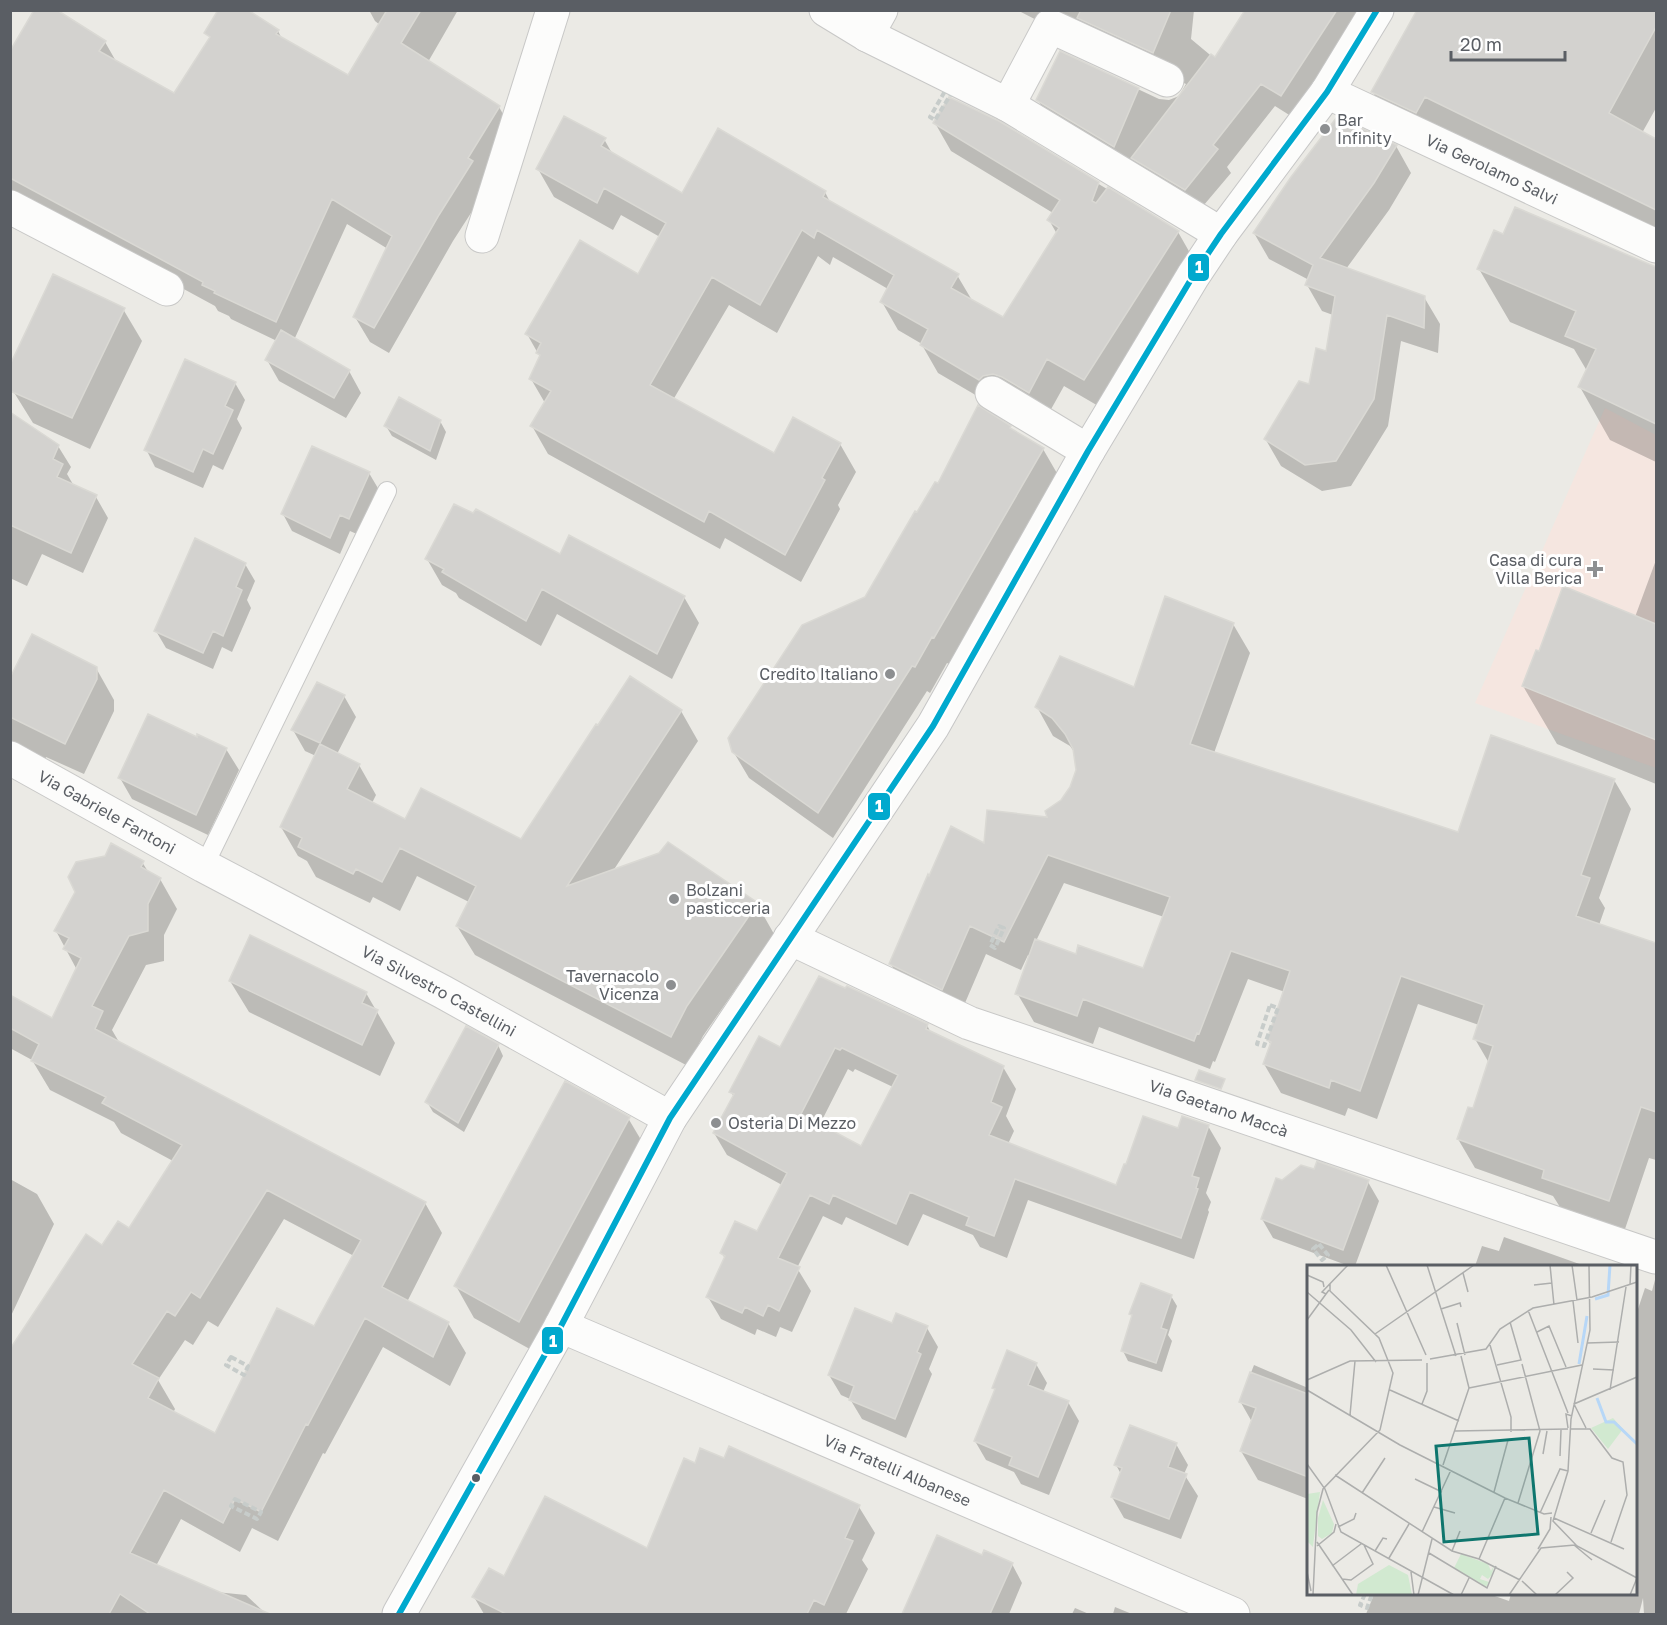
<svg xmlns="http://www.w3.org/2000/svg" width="1667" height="1625" font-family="'Golos Text',sans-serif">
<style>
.medical{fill:#f5e6e0}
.shadow{fill:#0003;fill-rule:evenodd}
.building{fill:#d3d2cf;stroke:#dad9d4;stroke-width:1.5;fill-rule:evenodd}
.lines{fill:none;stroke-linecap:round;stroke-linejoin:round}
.lane-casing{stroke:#c8c8c7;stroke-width:20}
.street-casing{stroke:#c8c8c7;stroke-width:35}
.secondary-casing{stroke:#c6c6c6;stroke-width:35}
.path{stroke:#c7ccca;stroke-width:4;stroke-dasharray:6 3;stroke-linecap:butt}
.lane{stroke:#fcfcfb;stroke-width:18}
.street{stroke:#fcfcfb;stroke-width:33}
.secondary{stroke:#fcfcfb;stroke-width:33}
.bus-1-casing{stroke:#fff;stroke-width:10}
.bus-1{stroke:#00a9ce;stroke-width:6}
.poi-dot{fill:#8d8f91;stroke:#fff;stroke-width:2}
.bus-dot{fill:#5a5e64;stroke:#fff;stroke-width:2}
.labels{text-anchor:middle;stroke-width:6;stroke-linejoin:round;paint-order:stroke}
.poi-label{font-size:16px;fill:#5a5e64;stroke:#fff;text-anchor:start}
.street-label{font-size:16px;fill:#5a5e64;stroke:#fff}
.inset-river{fill:none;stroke:#b7d7f7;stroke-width:3}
.inset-road{fill:none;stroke:#adaead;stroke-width:1.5}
.view{fill:#0f766e;fill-opacity:0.15;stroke:#0f766e;stroke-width:3}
.inset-edge{fill:none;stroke:#5a5e64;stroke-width:3}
.line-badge{stroke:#fff;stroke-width:2}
.badge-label{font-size:16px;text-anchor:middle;font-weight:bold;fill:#fff}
</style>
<rect width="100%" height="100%" fill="#ebeae5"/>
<path class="medical" d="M1605,408L1656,435V768L1475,703Z"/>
<path class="shadow" d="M369,10H458L428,62L499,107L514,133L487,188L453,241L389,353L370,342L355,317L388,249L347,224L294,340L349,371L361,393L346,418L279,381L267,360L277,341L231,319L229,316L218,311L215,306L20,200L17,194L10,190V54L105,42L117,63L174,95L278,31L282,39L348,77L380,25L375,21Z
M1017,10H1194L1191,39L1215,59L1247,10H1368L1294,118L1275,106L1227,167L1231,173L1198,212L1051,123L1038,100L1061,53L1159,99L1169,100L1179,96L1186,84L1072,32L1058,31Z
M1419,10H1656V108L1642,133L1656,141V238L1396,132L1373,92Z
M935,123H998L1178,232L1194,260L1100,407L1064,386L1045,420L996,407L938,373L922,345V344L898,330L882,302L888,289L833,257L830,265L818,256L777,333L729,305L673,400L775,455L840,444L856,472L838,505L840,509L801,582L725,538L720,549L548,454L532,426L545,403L531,379L540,357L527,334L639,276L660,237L621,215L613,230L554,197L538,169L604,139L613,155L683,195L825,192L831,204L957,275L973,302L1004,319L1057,234L1049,220L1053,213L951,151Z
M1396,146L1411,173L1389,210L1346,269L1424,297L1440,324L1438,353L1401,341L1388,426L1351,486L1322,491L1281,466L1266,440L1311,385L1328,352L1333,315L1322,311L1307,285L1309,280L1269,259L1254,233Z
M1515,209L1656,268V462L1610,440L1580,387L1587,371L1574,349L1510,322L1479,269L1504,236Z
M123,309L142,341L90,449L33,423L10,386Z
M186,361L235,383L245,400L237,419L242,428L223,470L213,465L203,488L155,467L146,449Z
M10,413L58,446L71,467L67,474L74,486L96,497L108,518L83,573L42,554L27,586L10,578Z
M440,421L446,432L436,460L392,436L386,426Z
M1010,427L1012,431L1043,449L1058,475L949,664L947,663L930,693L927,691L833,838L749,778L733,751L866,599L918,514L938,485Z
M369,473L379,490L359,535L350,531L340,554L292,531L283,514Z
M561,556L684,597L699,623L672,679L557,614L541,646L459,598L456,593L442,585L427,559Z
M1656,560V784L1557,744L1523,686L1635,617Z
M245,564L255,581L247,600L251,608L232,652L222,647L213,669L166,648L156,631Z
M1233,624L1250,653L1214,753L1459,834L1614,780L1631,809L1599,898L1605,908L1599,925L1656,945V1160L1649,1158L1625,1229L1560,1207L1553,1196L1475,1168L1458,1139L1474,1110L1489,1063L1475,1039L1479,1025L1418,1004L1377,1119L1348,1108L1345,1116L1281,1093L1264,1064L1271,1045L1268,1040L1285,992L1248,979L1215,1062L1213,1061L1210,1069L1099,1027L1093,1044L1034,1022L1017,993L1030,956L1028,955L1021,970L986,954L959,1017L907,993L891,964L930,878L985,845L1049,819L1072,787L1077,770L1075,753L1070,746L1053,736L1037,707L1135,689ZM1064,883L1164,917L1144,970L1076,956L1036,941Z
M96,668L114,700V711L84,774L46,757L45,760L13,745L10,740V682Z
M344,696L356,717L337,754L359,765L376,795L372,803L406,821L522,840L681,711L698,741L613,871L757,904L774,934L703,1036L688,1066L475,955L457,926L469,902L417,876L400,911L373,897L370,903L316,877L307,861L298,856L281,827L316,756L305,751L293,730Z
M197,739L226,749L239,770L208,835L132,799L120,778Z
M142,862L149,873L160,879L177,909L164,935V961L146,965L112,1030L119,1042L425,1203L442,1233L407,1302L448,1323L466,1353L450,1386L383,1347L325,1454L323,1453L278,1541L252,1528L240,1552L181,1519L156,1566L216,1592L246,1595L266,1614H10V1352L103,1247L129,1230L173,1161L121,1133L114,1122L50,1090L32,1060L10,1048V996L53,1020L77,970L56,931ZM284,1219L354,1256L315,1328L216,1436L173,1413L175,1409L158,1380L185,1340L193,1345L208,1321L218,1327Z
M230,981L366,993L395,1043L380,1076L249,1012Z
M927,1025L931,1033L1003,1067L1016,1089L1006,1116L1014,1131L1008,1144L1117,1187L1179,1130L1208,1126L1221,1148L1206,1193L1211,1202L1208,1210L1209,1212L1194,1259L1028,1200L1007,1258L980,1247L973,1235L923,1214L908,1246L846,1217L842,1225L823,1216L797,1268L811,1291L792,1332L780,1327L776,1337L757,1329L755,1335L721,1319L708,1297L725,1259L722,1253L758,1233L782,1185L727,1155L714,1133L734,1097L731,1092L781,1049ZM848,1069L853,1072L855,1069L893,1087L861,1148L819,1126Z
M498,1045L503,1056L464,1132L433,1112L427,1102Z
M628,1118L647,1150L537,1353L474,1318L456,1286Z
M10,1179L37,1194L54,1224L10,1318Z
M1282,1181L1368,1182L1379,1201L1355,1266H1349L1273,1238L1262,1219Z
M1504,1237L1585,1266H1586H1475L1482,1246L1499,1251Z
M1656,1276V1614H1644L1643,1598L1639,1614H1366L1373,1597L1363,1594H1489L1509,1601L1511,1594H1636V1315L1645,1288L1652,1291Z
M1171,1296L1177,1306L1168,1335L1172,1341L1162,1372L1128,1361L1123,1351L1133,1318L1131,1314Z
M927,1328L938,1347L929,1369L932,1374L906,1438L862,1419L850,1399L841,1395L829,1375Z
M1036,1364L1047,1383L1043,1392L1068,1402L1079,1421L1049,1495L1021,1484L1014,1472L986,1460L975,1441L995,1391L993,1387Z
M1254,1365L1308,1388V1499L1258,1480L1241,1451L1252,1422L1240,1401Z
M1176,1444L1188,1465L1184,1474L1198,1496L1181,1539L1124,1518L1112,1497L1121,1474L1116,1465Z
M730,1448L859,1507L875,1533L862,1560L868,1569L846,1614H484L474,1597L505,1578L648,1550L696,1465L725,1460Z
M983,1557L1012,1564L1022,1583L1009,1614H910L906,1609Z
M1115,1607L1132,1614H1113Z
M1075,1608L1089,1614H1072Z"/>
<path class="building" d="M34,10H57L106,41L99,51L174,93L210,37L204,33L218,10H248L279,30L276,34L348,75L387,10H421L401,43L500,106L468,158L473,161L439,215L374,328L353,317L392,236L332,199L276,322L214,293L215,291L202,285L203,282L10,178V51Z
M1081,10H1171L1153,53L1077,18Z
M1245,10H1337L1281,96L1261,84L1213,145L1218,149L1185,190L1131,158L1211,54L1215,57Z
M1417,10H1656V27L1609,113L1656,139V210L1425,97L1416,113L1371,92Z
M1060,51L1139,88L1114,147L1036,100Z
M949,97L999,121L1099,182L1092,201L1096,203L1108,187L1179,231L1084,380L1047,359L1029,393L1002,377L993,374L983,376L979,380L920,345L928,329L880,302L894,275L817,230L814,238L802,230L760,305L712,277L650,385L774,453L793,417L841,443L822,478L825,480L785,555L709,511L704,522L530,426L551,391L529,379L540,355L536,353L541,343L525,334L580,240L638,274L666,223L604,188L597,203L536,169L564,116L606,138L601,146L682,193L718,128L826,191L823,197L959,274L951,288L1003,317L1059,228L1047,220L1060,200L933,123Z
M1337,117L1397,145L1374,183L1320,258L1425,296L1424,328L1387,315L1374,399L1336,461L1305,465L1264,439L1299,381L1309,384L1316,348L1326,351L1335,296L1305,285L1313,265L1253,233L1291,177Z
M1515,207L1656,267V424L1578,387L1596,349L1565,336L1576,311L1477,269L1494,230L1503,234Z
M53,274L125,308L72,418L10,391V365Z
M281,330L350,370L334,398L265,360Z
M185,359L236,382L225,406L233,410L213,454L203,449L193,472L144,450Z
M399,397L441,420L430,451L384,426Z
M978,405L1011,426L1010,428L1044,448L934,638L932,637L915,667L912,666L818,813L732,752L728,738L802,625L865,597L915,511L917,512L935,482L938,483Z
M10,412L59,445L53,459L63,464L57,477L97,495L71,553L10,525Z
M312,446L370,472L349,519L340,515L330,538L281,514Z
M454,504L473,513L476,509L560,554L569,535L685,596L657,654L542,589L526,621L442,572L444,569L425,559Z
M195,538L246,563L236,587L242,590L223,636L213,631L203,653L154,631Z
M1563,586L1656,624V740L1522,686L1536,650L1539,651Z
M1165,596L1234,623L1190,744L1458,832L1491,735L1615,779L1581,875L1590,878L1576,916L1656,943V1112L1641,1107L1609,1201L1542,1178L1544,1170L1457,1139L1468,1107L1473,1108L1493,1046L1473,1039L1484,1005L1401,976L1360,1091L1331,1080L1329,1088L1263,1064L1271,1042L1267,1040L1290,971L1231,951L1199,1034L1197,1033L1194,1041L1083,999L1077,1016L1015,994L1035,939L1076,954L1078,945L1143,968L1170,897L1048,855L1004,942L970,926L942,990L889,964L928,874L929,876L951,826L984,843L987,810L1047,817L1045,811L1061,800L1070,787L1076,770L1073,749L1065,734L1052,718L1035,707L1060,656L1134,687Z
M32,634L97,667V679L65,744L10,717V678Z
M630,676L682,710L567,886L659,853L668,842L758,903L687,1006L671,1037L456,926L476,886L400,848L382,882L356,869L353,874L298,847L302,838L280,827L320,744L360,764L347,789L405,819L421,788L521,839L596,724L598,725Z
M317,682L345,695L320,743L291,730Z
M148,714L197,737V734L227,748L196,815L118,778Z
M111,843L144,861L141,867L161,878L148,904V931L129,936L92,1006L103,1011L95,1029L426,1202L382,1287L449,1322L433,1357L365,1318L308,1425L306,1424L261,1512L235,1499L223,1523L164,1490L130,1553L270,1614H150L120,1594L109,1614H10V1349L86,1234L102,1245L118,1221L129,1228L182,1145L102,1103L106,1097L31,1061L39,1044L10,1028V995L52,1018L81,958L63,949L69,938L54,931L75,892L68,877L76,862L105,856ZM267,1190L361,1240L314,1326L277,1308L215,1433L148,1398L159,1378L132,1364L167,1311L175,1316L191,1292L200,1298Z
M250,935L367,992L362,1003L378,1010L362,1045L229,981Z
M819,976L845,988L847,986L928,1024L926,1029L1004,1066L991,1102L1002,1107L989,1135L1116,1185L1124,1164H1126L1143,1116L1178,1128L1182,1116L1209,1125L1192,1176L1199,1178L1196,1188L1198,1189L1181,1238L1015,1179L994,1236L966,1225L969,1217L910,1192L896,1224L833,1195L829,1204L810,1195L778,1258L800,1267L779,1311L768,1305L763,1316L745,1307L742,1313L706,1297L725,1256L720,1253L735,1221L757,1231L787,1173L713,1133L734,1094L729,1092L759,1036L780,1047ZM835,1048L840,1050L842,1048L898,1075L861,1146L801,1114Z
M466,1026L499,1044L458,1123L425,1102Z
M1199,1070L1225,1079L1221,1089L1195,1080Z
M565,1081L630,1117L519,1322L454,1286Z
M1317,1161L1369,1180L1343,1250L1261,1219L1276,1178L1282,1180L1301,1165L1314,1169Z
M1141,1283L1172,1295L1161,1328L1167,1330L1156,1363L1121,1351L1132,1315L1129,1314Z
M855,1308L892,1323L896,1313L928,1326L917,1352L921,1354L895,1419L849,1400L854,1386L828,1375Z
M1007,1350L1037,1363L1028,1385L1069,1401L1038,1477L1009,1465L1012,1457L974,1441L995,1389L992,1388Z
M1250,1372L1308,1394V1477L1240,1451L1256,1408L1239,1402Z
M1130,1425L1177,1443L1168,1467L1187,1474L1169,1519L1111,1497L1122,1468L1114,1465Z
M729,1446L860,1505L845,1538L853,1541L824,1605L814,1600L807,1614H506L472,1597L489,1568L504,1576L545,1496L647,1548L684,1458L695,1463L700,1448L724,1458Z
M937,1535L982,1555L984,1550L1013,1563L990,1614H902Z"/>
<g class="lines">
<defs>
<path id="lane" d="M204,866L387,491"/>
<g id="street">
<path d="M826,10L867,35L1008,105L1221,234"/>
<path d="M867,35L881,10"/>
<path id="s1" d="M1327,92L1656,246"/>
<path d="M1008,105L1050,26L1167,80"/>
<path d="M10,207L167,289"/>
<path d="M482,236L553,10"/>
<path d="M992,393L1088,451"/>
<path id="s2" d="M10,758L204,866L443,992L670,1118"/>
<path id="s3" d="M790,938L969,1023L1655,1257"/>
<path id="s4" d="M561,1326L1233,1614"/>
</g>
<path id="secondary" d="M399,1614L561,1326L670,1118L933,726L1088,451L1193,276L1221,234L1327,92L1377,10"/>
</defs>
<use href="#lane" class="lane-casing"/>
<use href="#street" class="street-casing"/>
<use href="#secondary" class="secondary-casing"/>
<path class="path" d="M948,86L954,89L935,120L930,117Z
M999,926L1004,928L995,948L990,945Z
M1270,1005L1278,1008L1264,1046L1257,1044Z
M1319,1244L1328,1255L1322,1260L1313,1249Z
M231,1357L248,1366L244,1375L226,1365Z
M235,1499L261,1512L257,1519L231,1506Z
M1365,1594L1360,1605L1367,1608L1372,1594H1369"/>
<use href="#lane" class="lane"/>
<use href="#street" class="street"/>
<use href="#secondary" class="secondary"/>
<defs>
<path id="bus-1" d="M399,1614L561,1326L670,1118L933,726L1088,451L1193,276L1221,234L1327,92L1377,10"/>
</defs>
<use href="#bus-1" class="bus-1-casing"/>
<use href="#bus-1" class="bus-1"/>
</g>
<g class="poi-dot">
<circle cx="1325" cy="129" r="6"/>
<path d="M1592 560h6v6h6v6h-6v6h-6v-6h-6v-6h6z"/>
<circle cx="890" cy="674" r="6"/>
<circle cx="674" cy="899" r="6"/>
<circle cx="671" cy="985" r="6"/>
<circle cx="716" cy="1123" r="6"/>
</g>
<circle class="bus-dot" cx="476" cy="1478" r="5"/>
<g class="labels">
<g class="poi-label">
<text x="1337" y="126">Bar<tspan x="1337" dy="18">Infinity</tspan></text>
<text x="1582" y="566" text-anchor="end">Casa di cura<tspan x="1582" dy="18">Villa Berica</tspan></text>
<text x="878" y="680" text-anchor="end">Credito Italiano</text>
<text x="686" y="896">Bolzani<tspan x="686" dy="18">pasticceria</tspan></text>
<text x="659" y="982" text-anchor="end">Tavernacolo<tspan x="659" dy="18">Vicenza</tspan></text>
<text x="728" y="1129">Osteria Di Mezzo</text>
</g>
<g class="street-label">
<text dy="6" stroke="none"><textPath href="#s1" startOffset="182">Via Gerolamo Salvi</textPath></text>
<text dy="6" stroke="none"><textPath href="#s2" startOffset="111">Via Gabriele Fantoni</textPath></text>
<text dy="6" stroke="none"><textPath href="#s2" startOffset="488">Via Silvestro Castellini</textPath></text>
<text dy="6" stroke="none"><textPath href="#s3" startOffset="462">Via Gaetano Maccà</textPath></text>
<text dy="6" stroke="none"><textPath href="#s4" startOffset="366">Via Fratelli Albanese</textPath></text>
</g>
</g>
<g transform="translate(1307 1265)">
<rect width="330" height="330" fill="#ebeae5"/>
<path d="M306,153L316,164L301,184L284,163ZM16,235L27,259L25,268L15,274L11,271V253ZM154,289L181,299L184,306L187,300L185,310L181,314L175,310L173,314L182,317L179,322L147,303Z" fill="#d1e9d0"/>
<path d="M13,227L6,281V282L0,276V229ZM82,300L101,310L105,330H49L51,319Z" fill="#d1e9d0"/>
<path class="inset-river" d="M288,34L301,30L303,0M272,99L280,51M290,133L299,157H307L330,179"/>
<path class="inset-road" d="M79,0L119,90M120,0L149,91M243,0L247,40M265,0L270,35M282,1L283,65L264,154L261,206L246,256L270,281L330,313M156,8L161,27M0,10L16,17L17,22M227,20L245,18M323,20L324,0M22,25L19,29L15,27L41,0M0,27L44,65L69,97M266,36L271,78M134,44L153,38L154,42M221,45L261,148M0,55L19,29M150,58L158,90M230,67L242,61L259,102M68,69L167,0M280,78L312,77M183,80L204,152V167M123,94L179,84L193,64L226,43L285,32L330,17M190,100L214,95L203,57M286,104L307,105M0,115L43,96L115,95M162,123L275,100M0,125L93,180L198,233L237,249L245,248M83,125L152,156M303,125L319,22M115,139L120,126V98M43,150L48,96M261,163L259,149L265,151M279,163L267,139L330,112M263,164H283L305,193L316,197L320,230L304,277M148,166L261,164M236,189L240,166M253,191L254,165M0,199L18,224L34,267L147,330M136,200L162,123L154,91M28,210L145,286L172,294L213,315M108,214L135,227M187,227L201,175M55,228L78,193M211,238L233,166L215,99M127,242L148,248M233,248L253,204L261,206M247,253L317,284M31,262L47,254L49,248M115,267L144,205M284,268L298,235M10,277L46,330M267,280L285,295M10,281L27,267L29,259M231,284L243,264L244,252M68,286L76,273L80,274M145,286L153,266M122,288L180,323L189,301M82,293L102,259M172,294L198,233M25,301L54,279M0,307L4,326M104,307L107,330M35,314L44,315L66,299L57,280M215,316L230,330M6,330L10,247L16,224L73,165L86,108L72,73L23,26V19M111,330L125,274M154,330L162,313M202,330L234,283L268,280M248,330L266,313L260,307M323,330L330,313"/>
<path class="view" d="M222,173L231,269L137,277L129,181Z"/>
<rect width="330" height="330" class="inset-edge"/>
</g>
<g class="line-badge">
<rect x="1187" y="253" width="23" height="29" rx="6" fill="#00a9ce"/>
<rect x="867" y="792" width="24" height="29" rx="6" fill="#00a9ce"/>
<rect x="541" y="1326" width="23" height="29" rx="6" fill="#00a9ce"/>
</g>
<g class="badge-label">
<text x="1199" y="273">1</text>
<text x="879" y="812">1</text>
<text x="553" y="1347">1</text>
</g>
<rect width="1667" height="1625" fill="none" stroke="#5a5e64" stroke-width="24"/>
<path d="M1451 51v9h114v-9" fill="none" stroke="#5a5e64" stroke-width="3"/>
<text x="1460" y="51" font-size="18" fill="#5a5e64" stroke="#ffffff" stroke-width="4.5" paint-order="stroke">20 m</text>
</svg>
